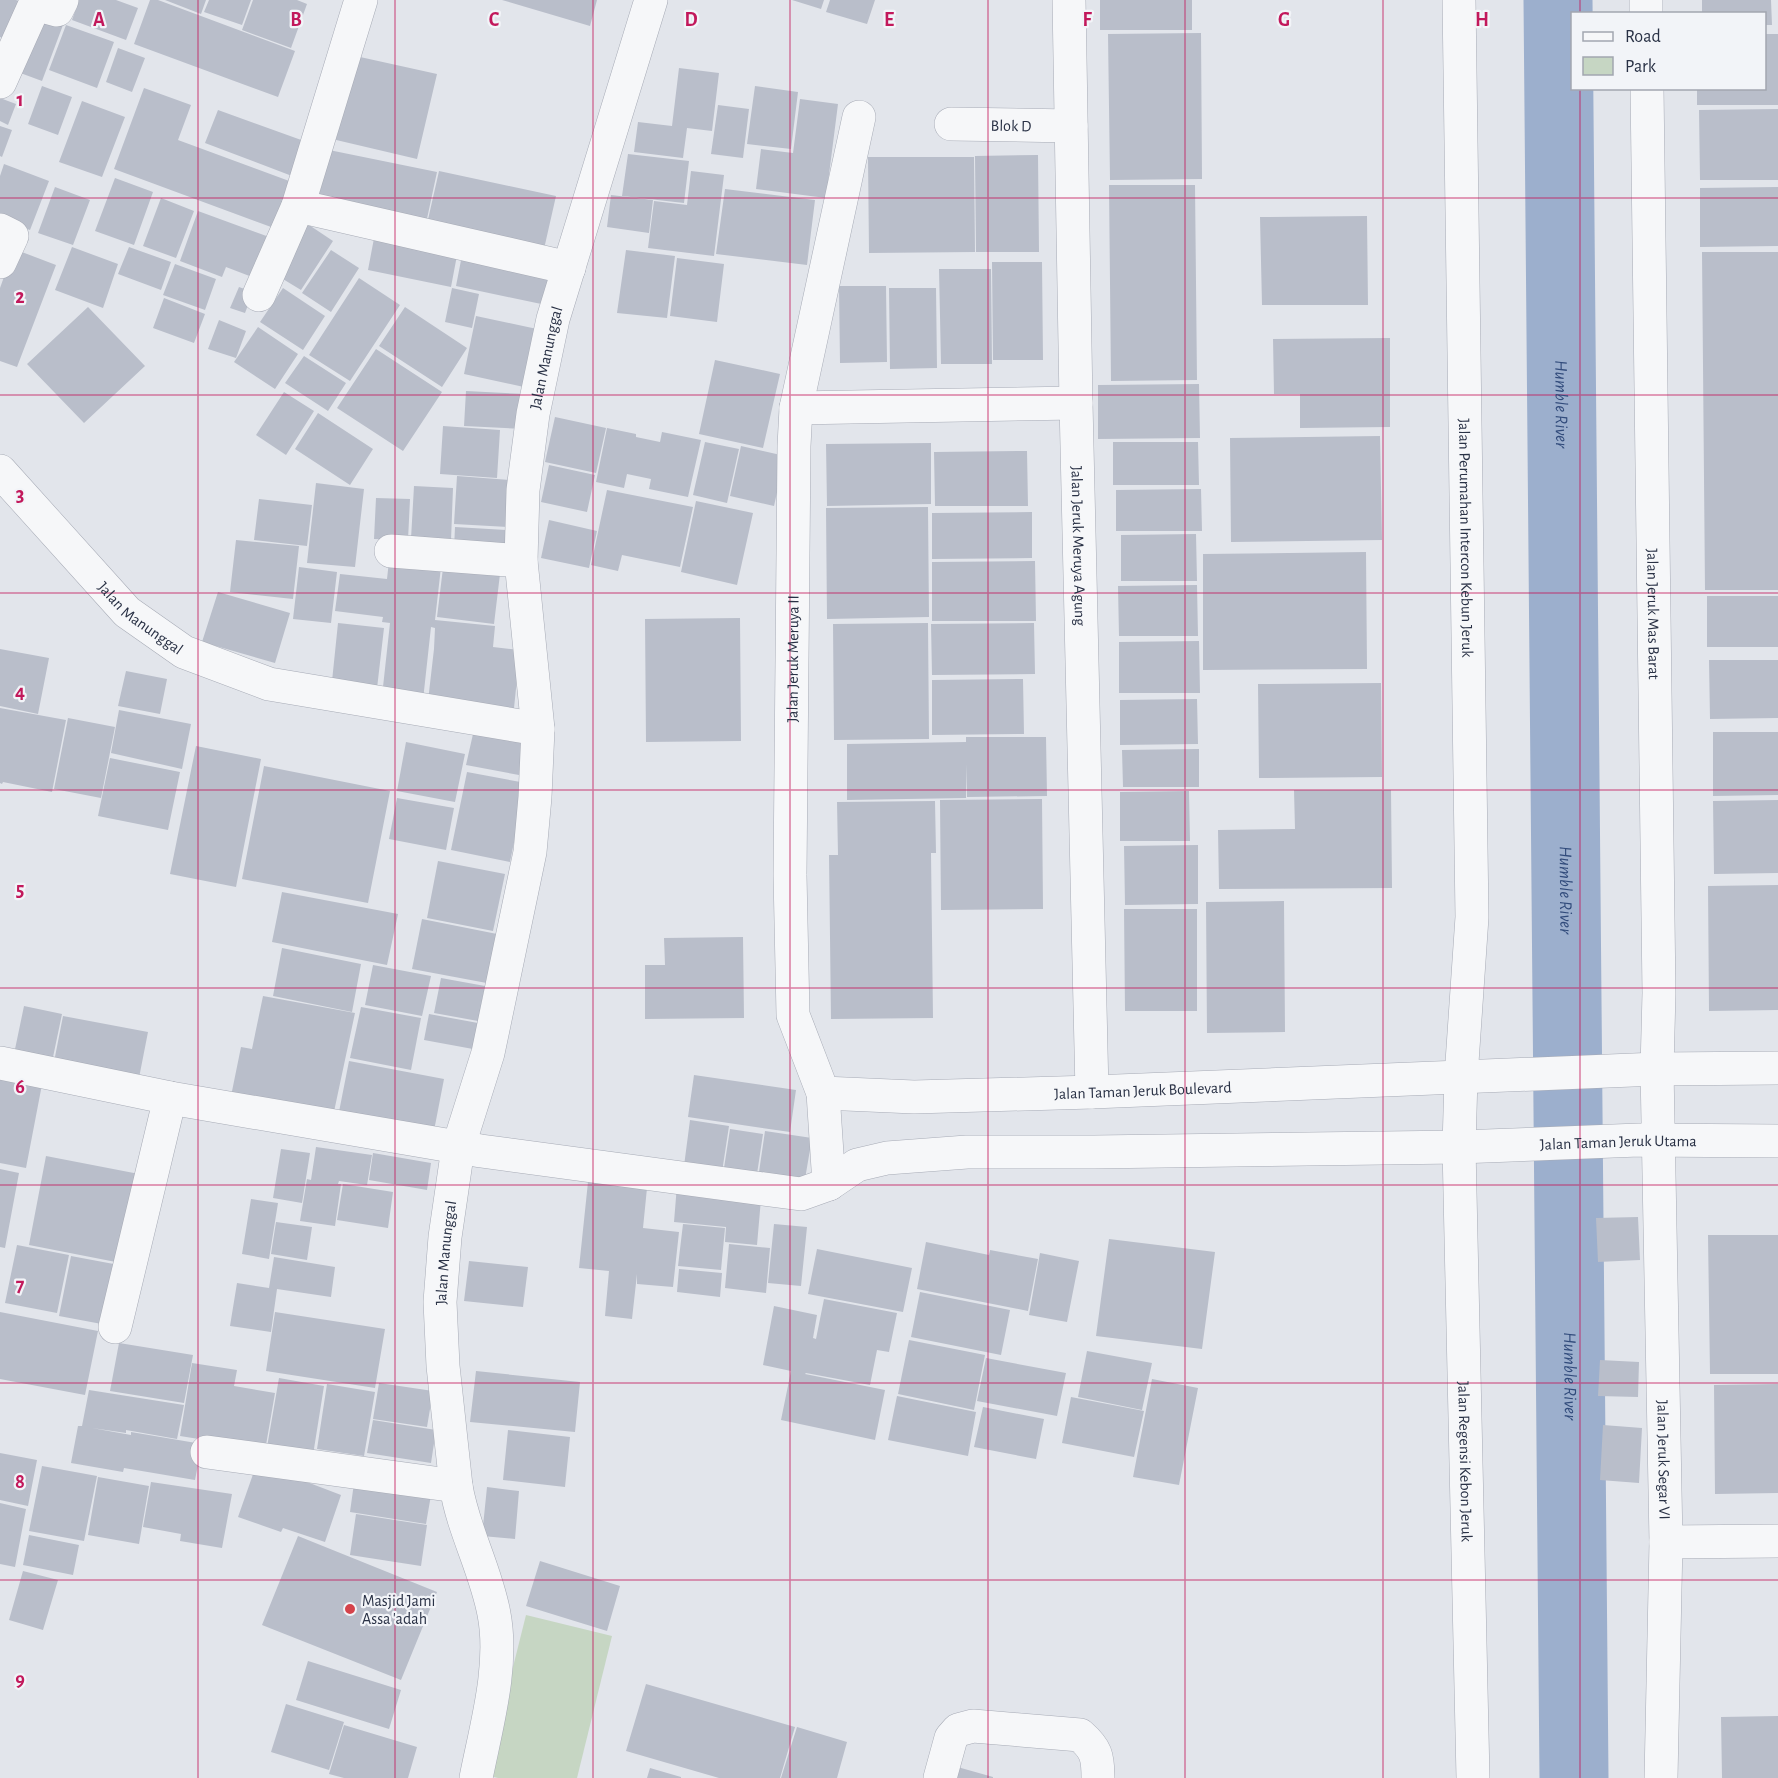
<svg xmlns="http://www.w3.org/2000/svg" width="1778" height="1778" font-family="'Alegreya Sans',sans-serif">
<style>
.green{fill:#c6d6c3}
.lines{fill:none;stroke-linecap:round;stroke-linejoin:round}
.river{stroke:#9cafcd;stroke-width:69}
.building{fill:#b9beca}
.minor-casing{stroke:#a7abb6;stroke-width:34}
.minor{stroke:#f6f7f9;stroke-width:33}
.grid{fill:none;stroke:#c2185b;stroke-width:1.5;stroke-opacity:0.55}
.poi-dot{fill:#d5434b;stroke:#f2f4f8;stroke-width:2}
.labels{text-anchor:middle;stroke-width:4.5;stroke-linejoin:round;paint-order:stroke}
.street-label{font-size:16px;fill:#293145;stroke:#f2f4f8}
.poi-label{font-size:16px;fill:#293145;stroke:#f2f4f8;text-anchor:start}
.water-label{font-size:18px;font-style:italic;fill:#314b7b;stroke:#f2f4f8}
.grid-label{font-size:20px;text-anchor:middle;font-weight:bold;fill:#c2185b;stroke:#f2f4f8;stroke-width:4.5;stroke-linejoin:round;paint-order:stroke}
</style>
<rect width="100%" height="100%" fill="#e2e5eb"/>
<path class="green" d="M526,1615L612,1636L577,1778H498L486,1775Z"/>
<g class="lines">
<path class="river" id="s1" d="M1558,0L1574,1778"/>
</g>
<path class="building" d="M0,0H16L26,4L12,41L0,37Z
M79,0H116L138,8L126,40L72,20Z
M150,0H158L295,51L278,97L134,44Z
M165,0H206L201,14Z
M209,0H251L242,25L204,12Z
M253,0H297L307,4L291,48L242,30Z
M502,0H597L590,26Z
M792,0H824L821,9Z
M830,0H875L867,24L826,12Z
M1100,0H1192V30H1100Z
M1702,0H1771L1772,25H1764V14H1702Z
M36,15L63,25L42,81L15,71Z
M66,25L114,42L97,88L49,70Z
M1201,33L1202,179L1110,180L1108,34Z
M1764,34H1778V105H1697V88H1764Z
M118,48L145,58L132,92L106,82Z
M351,55L437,74L417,159L332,139Z
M679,68L719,73L712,131L687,128L683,158L634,152L638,122L672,126Z
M42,86L72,97L58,135L28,124Z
M755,86L798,92L791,149L747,144Z
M144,88L191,105L178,140L300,185L282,231L114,169Z
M0,98L16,104L8,125L0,121Z
M800,99L838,104L826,198L756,189L761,149L793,153Z
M82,101L125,117L102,177L59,162Z
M718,105L749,109L743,158L711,154Z
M1778,109V180H1700L1699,110Z
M218,110L304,141L292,176L205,143Z
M0,126L12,130L2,157L0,156Z
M329,150L437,172L425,228L317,205Z
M628,154L689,161L684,203L622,196Z
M1038,155L1039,252H976L975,156Z
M868,157H974L975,252L869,253Z
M4,164L49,181L30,230L0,219V176Z
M439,171L556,196L544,249L427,224Z
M691,171L724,175L714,256L648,248L654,201L687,205Z
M115,178L153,192L134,245L95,231Z
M1109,185H1195L1197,380L1111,381Z
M55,187L90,200L73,245L38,233Z
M1778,187V246L1700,247V188Z
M725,189L815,200L807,265L716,254Z
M611,195L653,200L649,233L607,227Z
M161,198L194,211L176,258L143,246Z
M198,211L272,238L257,279L226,267L222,277L180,261Z
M1367,216L1368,305H1262L1260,217Z
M306,223L333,241L301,290L273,273Z
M375,233L458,250L451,287L368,270Z
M72,247L118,264L103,308L55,290Z
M129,247L171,262L161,290L118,274Z
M14,249L56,265L17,367L0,361V288Z
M331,250L359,268L331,312L302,293Z
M463,250L554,269L546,305L456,286Z
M626,250L675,256L667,318L617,313Z
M1702,252H1778V590H1705Z
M677,258L724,264L717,322L670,316Z
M992,262H1042L1043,360H993Z
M175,264L216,279L205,310L163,295Z
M939,269H991L992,364H941Z
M359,278L400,305L350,381L309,355Z
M839,286H886L887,362L840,363Z
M239,287L253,292L245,313L230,308Z
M283,288L325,316L303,350L260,322Z
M452,288L479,294L472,328L445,322Z
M889,288H936L937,368L890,369Z
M164,298L205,314L194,343L153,328Z
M88,307L145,366L84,423L27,364Z
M405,307L467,348L442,387L379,346Z
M476,316L537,329L524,387L464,374Z
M219,320L246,331L236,358L208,349Z
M258,327L298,354L275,389L234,362Z
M1390,338V427L1300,428V394H1274L1273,339Z
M376,349L442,392L403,451L337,408Z
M304,356L346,383L328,411L285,383Z
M715,360L780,374L763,448L699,434Z
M1199,384L1200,438L1098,439V385Z
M466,391L525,394L524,429L464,426Z
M284,392L314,411L286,455L256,435Z
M318,413L373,449L350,485L295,449Z
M555,417L606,428L596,473L545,462Z
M443,426L500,430L497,478L440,474Z
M607,428L636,434V437L660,442L662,432L701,440L688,497L649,489L651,479L627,474L624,488L596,482Z
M1380,436L1382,540L1231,542L1230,438Z
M705,442L739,449L727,503L693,495Z
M1113,442H1198L1199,485H1113Z
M931,443V504L827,506L826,444Z
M741,446L785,456L774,506L730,496Z
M1027,451L1028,506H935L934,452Z
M549,465L595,475L587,512L541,502Z
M457,476L510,480L508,527L454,524Z
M316,483L364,489L355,567L307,563Z
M414,486L453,488L451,541L411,539Z
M1201,489L1202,531H1116V490Z
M607,490L693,507L680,567L622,555L618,571L591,565Z
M376,498L410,499L408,540L374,539Z
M259,499L312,505L307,546L254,540Z
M696,501L753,513L737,585L681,572Z
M928,507L929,617L827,619L826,508Z
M1032,512V558L932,559V513Z
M549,520L597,531L589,568L541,558Z
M455,527L506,530L505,552L454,549Z
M1196,534L1197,581H1121V535Z
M236,540L299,546L293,599L230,592Z
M1366,552L1367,669L1203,670V554Z
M389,561L441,567L435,620L495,626L493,647L520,650L514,708L428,701L434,649L435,628L431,627L423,700L382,696L390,623L382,622L383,617L335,611L340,574L387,579Z
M1035,561L1036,621H932V562Z
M299,567L337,572L331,623L293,619Z
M443,568L500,574L494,624L437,617Z
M1197,585L1198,636H1119L1118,586Z
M218,592L290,613L275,663L202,642Z
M1707,596H1778V647H1707Z
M740,618L741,741L646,742L645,619Z
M338,623L384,628L376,697L331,691Z
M928,623L929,739L834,740L833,624Z
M1034,623L1035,674L932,675L931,624Z
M1199,641L1200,693H1119V642Z
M0,649L49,658L38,714L0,706Z
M1709,660H1778V718L1710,719Z
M126,671L167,679L160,714L118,706Z
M1023,679L1024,734L932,735V680Z
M1381,683L1382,777L1259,778L1258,684Z
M1197,699L1198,744L1120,745V700Z
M0,708L66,720L52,792L3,782L2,784L0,783Z
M119,710L191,724L182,769L111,753Z
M68,718L115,727L101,798L54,789Z
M1713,732H1778V795L1713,796Z
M473,734L525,743L519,775L466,765Z
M966,737H1046L1047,796L967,797L966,764V798L847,800V744L966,742Z
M406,742L465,754L455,802L397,791Z
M196,746L261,759L236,887L170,874Z
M1199,749V787H1123L1122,750Z
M110,758L180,772L168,830L98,816Z
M264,766L390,791L368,903L242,879Z
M467,772L526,783L510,862L451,850Z
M1294,790H1391L1392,888L1219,889L1218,830L1295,829Z
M1189,791L1190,841H1120V792Z
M397,798L454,808L446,850L389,839Z
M1042,799L1043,909L941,910L940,800Z
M1778,800V873L1714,874L1713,801Z
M935,801L936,853H931L933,1018L831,1019L829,855H838L837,802Z
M1198,845V904L1125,905L1124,846Z
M438,861L505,874L493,931L427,918Z
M1778,885V1010L1709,1011L1708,886Z
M282,892L398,914L387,965L272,942Z
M1284,901L1285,1032L1207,1033L1206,902Z
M1124,909H1197V1011H1125Z
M422,919L502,935L492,984L412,969Z
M743,937L744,1018L645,1019V965H665L664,938Z
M282,948L361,964L352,1012L273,996Z
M373,965L431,976L422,1016L365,1005Z
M441,978L485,986L478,1021L434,1013Z
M263,996L355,1013L332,1121L230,1101L241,1047L252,1049Z
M24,1006L62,1014L52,1062L14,1054Z
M361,1007L421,1018L411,1070L350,1058Z
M429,1014L478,1023L473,1049L424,1040Z
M63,1016L148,1032L138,1083L53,1067Z
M349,1061L444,1079L432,1141L337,1122Z
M0,1065L44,1074L26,1168L0,1163Z
M694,1075L796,1090L790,1132L688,1117Z
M690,1120L729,1126L722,1172L684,1166Z
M730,1129L763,1134L757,1174L724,1168Z
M765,1131L812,1138L805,1179L759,1172Z
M316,1147L372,1155L367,1185L339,1181L338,1184H341L335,1226L300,1221L307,1179L311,1180Z
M281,1149L310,1153L302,1203L273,1198Z
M373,1153L431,1163L427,1190L369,1180Z
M46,1156L139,1174L121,1263L29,1245Z
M0,1169L19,1173L5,1248L0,1247Z
M588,1182L647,1188L643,1228L679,1232L673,1287L637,1284V1274L632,1319L605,1316L609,1271L579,1268Z
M343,1184L393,1192L388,1228L337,1220Z
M677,1185L761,1199L757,1245L725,1242L726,1227L674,1222Z
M251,1199L278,1203L269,1259L242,1254Z
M1638,1217L1640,1260L1598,1262L1596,1218Z
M276,1222L312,1227L307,1260L271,1254Z
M683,1224L725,1228L721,1270L678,1266Z
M774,1224L807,1227L801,1286L768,1283Z
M1708,1235H1778V1374H1710Z
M1109,1239L1215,1252L1202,1349L1096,1336Z
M926,1242L989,1255L990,1250L1038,1259L1028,1311L917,1289Z
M729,1244L770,1248L766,1293L725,1288Z
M17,1245L69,1255L57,1313L5,1303Z
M817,1249L912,1268L903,1312L808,1294Z
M1040,1253L1079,1261L1067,1322L1029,1315Z
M71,1256L119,1265L107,1325L59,1316Z
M274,1257L335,1267L331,1297L277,1289L271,1332L230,1326L237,1283L269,1288Z
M469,1261L528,1267L523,1307L464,1301Z
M679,1269L722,1273L720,1297L677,1292Z
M920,1292L1010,1310L1001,1355L911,1337Z
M824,1299L897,1313L889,1352L877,1350L870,1385L806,1373L805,1374L885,1390L875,1440L781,1420L791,1371L763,1365L774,1306L817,1315L813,1338L816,1339Z
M0,1312L98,1331L85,1395L0,1379Z
M275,1312L385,1329L375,1388L266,1371Z
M909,1340L985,1355L974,1410L898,1394Z
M119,1343L193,1355L184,1403L110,1391Z
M1087,1351L1152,1363L1142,1410L1078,1397Z
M986,1358L1066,1373L1057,1416L977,1401Z
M1600,1360L1639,1362L1638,1397L1598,1396Z
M192,1363L237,1370L234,1386L275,1393L266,1445L225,1438L224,1443L180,1436Z
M476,1371L580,1382L575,1432L470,1422Z
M279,1378L324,1386L313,1455L267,1447Z
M1152,1379L1198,1388L1179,1485L1133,1477Z
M379,1383L433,1391L427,1427L373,1419Z
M327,1384L375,1392L364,1456L317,1449Z
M1778,1384V1493L1715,1494L1714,1385Z
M89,1390L184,1405L177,1439L126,1430V1433L92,1428L131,1435V1432L202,1444L195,1480L124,1468L123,1472L71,1463L78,1426H82Z
M897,1396L976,1412L968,1456L888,1440Z
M1071,1397L1144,1411L1134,1457L1062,1443Z
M983,1407L1044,1419L1036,1459L974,1447Z
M373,1420L436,1430L431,1463L367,1453Z
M1603,1425L1642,1428L1639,1483L1600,1480Z
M508,1430L570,1437L565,1487L503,1480Z
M0,1453L37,1460L28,1506L0,1500Z
M257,1463L341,1495L325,1542L283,1528L281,1532L238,1517Z
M42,1466L97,1476L84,1541L29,1531Z
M98,1477L149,1486L139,1544L88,1535Z
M151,1482L232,1494L222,1548L180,1541L181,1534L143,1527Z
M354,1483L431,1495L426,1524L350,1512Z
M487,1487L519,1491L515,1539L482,1536Z
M0,1503L26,1509L15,1567L0,1564Z
M356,1514L427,1525L421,1566L350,1555Z
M29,1535L79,1545L73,1575L23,1565Z
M298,1536L437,1592L401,1680L262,1625Z
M540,1561L620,1586L607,1631L526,1606Z
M23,1571L58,1580L43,1630L9,1620Z
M308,1661L401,1690L389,1729L296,1700Z
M646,1684L795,1727L780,1778H719L626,1751Z
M286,1704L344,1722L329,1770L271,1752Z
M1778,1716V1778H1722L1721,1717Z
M344,1725L417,1747L408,1778H344L329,1774Z
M797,1727L847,1742L837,1778H781Z
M954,1766L993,1777V1778H950Z
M650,1768L681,1777V1778H647Z"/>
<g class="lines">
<defs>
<g id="minor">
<path id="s2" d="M1069,0L1076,403L1092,1092"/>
<path id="s3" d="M1459,0L1472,917L1461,1077L1459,1147L1473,1778"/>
<path d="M1646,0V14"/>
<path d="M0,82L35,4L57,10L62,0"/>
<path id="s4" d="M1647,88L1659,993L1657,1069L1666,1542L1661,1778"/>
<path id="s5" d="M951,124L1071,126"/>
<path d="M298,206L569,268"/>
<path d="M0,230L12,236L0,262"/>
<path d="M259,295L298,206L361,0"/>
<path d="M796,408L1076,403"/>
<path id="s6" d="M0,471L127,612L184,652L269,684L538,729"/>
<path d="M391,551L521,561"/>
<path id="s7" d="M0,1063L170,1098L481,1151L801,1194L829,1184L857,1165L887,1158L967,1152H1094L1459,1147L1639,1140L1778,1141"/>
<path id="s8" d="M823,1093L914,1097L1092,1092L1657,1069L1778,1068"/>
<path id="s9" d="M829,1184L823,1093L793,1015L790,875L794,446L796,408L859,117"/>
<path d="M115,1327L170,1098"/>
<path d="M207,1452L456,1486"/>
<path d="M1666,1542L1778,1541"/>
<path id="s10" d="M476,1778C486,1727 504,1666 494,1614C486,1570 463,1530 456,1486L443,1366L440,1302L445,1237L458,1148L488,1053L530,852L535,797L538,729L521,561L523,490L533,414L553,319L651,0"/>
<path d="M940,1778L951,1738L958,1730L973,1726L1080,1735C1096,1749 1098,1756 1098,1778"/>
</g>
</defs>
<use href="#minor" class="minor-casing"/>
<use href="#minor" class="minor"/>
</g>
<path class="grid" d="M198,0V1778M395,0V1778M593,0V1778M790,0V1778M988,0V1778M1185,0V1778M1383,0V1778M1580,0V14M1580,88V1778M0,198H1778M0,395H1778M0,593H1778M0,790H1778M0,988H1778M0,1185H1778M0,1383H1778M0,1580H1778"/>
<circle class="poi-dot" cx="350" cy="1609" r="6"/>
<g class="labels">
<g class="street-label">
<text dy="6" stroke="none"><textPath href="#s5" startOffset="60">Blok D</textPath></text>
<text dy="6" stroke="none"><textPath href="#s10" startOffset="1442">Jalan Manunggal</textPath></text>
<text dy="6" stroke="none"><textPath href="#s3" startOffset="538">Jalan Perumahan Intercon Kebun Jeruk</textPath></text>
<text dy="6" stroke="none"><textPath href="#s2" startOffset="546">Jalan Jeruk Meruya Agung</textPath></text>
<text dy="6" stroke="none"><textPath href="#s4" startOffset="526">Jalan Jeruk Mas Barat</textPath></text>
<text dy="6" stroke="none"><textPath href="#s6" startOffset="204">Jalan Manunggal</textPath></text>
<text dy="6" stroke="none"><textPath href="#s9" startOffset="531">Jalan Jeruk Meruya II</textPath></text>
<text dy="6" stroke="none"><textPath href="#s8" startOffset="320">Jalan Taman Jeruk Boulevard</textPath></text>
<text dy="6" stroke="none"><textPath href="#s7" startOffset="1638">Jalan Taman Jeruk Utama</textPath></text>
<text dy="6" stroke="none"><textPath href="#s10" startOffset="534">Jalan Manunggal</textPath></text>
<text dy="6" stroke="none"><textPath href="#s4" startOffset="1372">Jalan Jeruk Segar VI</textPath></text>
<text dy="6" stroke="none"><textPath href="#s3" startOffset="1462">Jalan Regensi Kebon Jeruk</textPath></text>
</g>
<g class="poi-label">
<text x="362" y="1606">Masjid Jami<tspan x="362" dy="18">Assa 'adah</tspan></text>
</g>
<g class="water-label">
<text dy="6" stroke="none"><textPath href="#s1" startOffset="404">Humble River</textPath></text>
<text dy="6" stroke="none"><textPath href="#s1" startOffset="890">Humble River</textPath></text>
<text dy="6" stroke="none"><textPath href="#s1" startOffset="1376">Humble River</textPath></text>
</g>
</g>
<g class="grid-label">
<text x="99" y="26">A</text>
<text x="296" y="26">B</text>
<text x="494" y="26">C</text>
<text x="691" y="26">D</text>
<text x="889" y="26">E</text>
<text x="1087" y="26">F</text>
<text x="1284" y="26">G</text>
<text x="1482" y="26">H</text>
<text x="20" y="106">1</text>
<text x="20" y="303">2</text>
<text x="20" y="501">3</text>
<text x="20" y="698">4</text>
<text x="20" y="896">5</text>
<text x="20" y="1093">6</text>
<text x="20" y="1291">7</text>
<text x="20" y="1488">8</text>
<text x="20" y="1686">9</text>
</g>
<rect x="1571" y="12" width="195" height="78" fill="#f2f4f8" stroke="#a2a6b0" stroke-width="1.5"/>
<rect x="1583" y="32" width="30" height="9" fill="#f6f7f9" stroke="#a2a6b0" stroke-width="1.5"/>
<text x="1625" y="42" font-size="18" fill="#293145">Road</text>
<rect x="1583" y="57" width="30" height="18" fill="#c6d6c3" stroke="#a2a6b0" stroke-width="1.5"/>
<text x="1625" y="72" font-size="18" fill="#293145">Park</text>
</svg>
